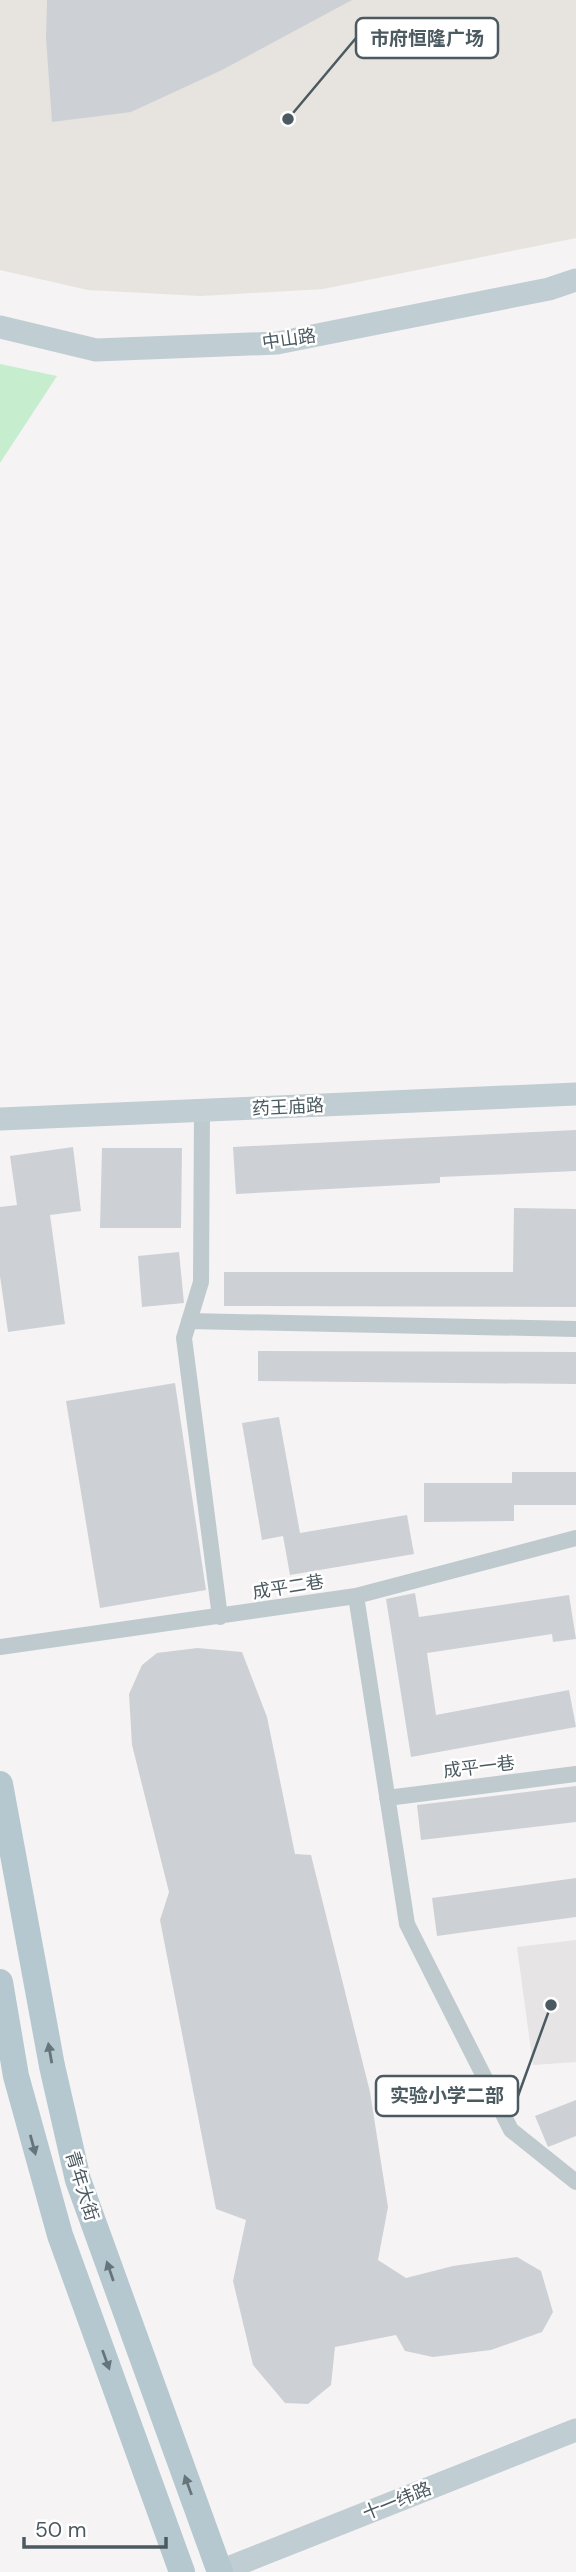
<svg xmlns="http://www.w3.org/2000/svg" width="576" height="2572" font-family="'DM Sans','Noto Sans SC',sans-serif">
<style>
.commercial{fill:#e7e3df}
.education{fill:#e6e4e5}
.green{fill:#c6eece}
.building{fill:#cdd1d5}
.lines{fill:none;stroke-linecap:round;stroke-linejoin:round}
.street{stroke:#bfcace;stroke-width:16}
.secondary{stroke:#c0cdd3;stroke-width:23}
.primary{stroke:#b5c7cf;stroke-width:26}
.oneway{fill:#66757c}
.labels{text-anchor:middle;stroke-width:5;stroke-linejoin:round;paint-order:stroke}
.street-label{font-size:18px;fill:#4b5a60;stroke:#fff}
.leader{fill:none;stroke:#4b5a60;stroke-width:2.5}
.callout-dot{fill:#4b5a60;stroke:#fff;stroke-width:2.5}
.callout{fill:#fff;stroke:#4b5a60;stroke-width:2.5}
.callout-label{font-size:19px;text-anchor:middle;font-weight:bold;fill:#4b5a60}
</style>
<rect width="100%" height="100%" fill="#f5f3f3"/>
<path class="commercial" d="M0,0H576V238L323,289L201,296L88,290L0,270Z"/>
<path class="education" d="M576,1940V2062L533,2065L517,1947Z"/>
<path class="green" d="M0,364L57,376L0,463Z"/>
<path class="building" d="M47,0H352L222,70L131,112L52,122L46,38Z
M576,1130V1171L440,1177V1183L236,1194L233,1147Z
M73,1147L81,1211L50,1215L65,1324L8,1332L0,1276V1207L17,1205L10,1156Z
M102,1148H182L181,1228H100Z
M514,1208L576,1209V1307L224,1306V1272H513Z
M179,1252L184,1303L142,1307L138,1256Z
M258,1351L576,1352V1384L258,1381Z
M175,1383L206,1590L100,1608L66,1401Z
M279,1417L300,1533L407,1515L414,1554L290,1575L283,1536L262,1540L242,1423Z
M512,1472H576V1505H514V1521L424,1522V1483H512Z
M415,1593L419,1617L569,1595L576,1639L553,1642L552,1634L427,1653L436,1715L569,1690L576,1727L411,1757L386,1599Z
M197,1648L242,1652L267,1717L295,1854L311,1855L370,2092L388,2207L378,2260L406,2278L453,2266L517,2257L541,2271L553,2312L542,2332L491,2350L433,2357L405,2351L396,2335L335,2347L331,2385L308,2404L285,2403L253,2365L233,2281L246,2220L216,2209L160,1920L169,1892L132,1745L129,1694L142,1665L157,1653Z
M576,1786V1822L421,1840L417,1805Z
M576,1878V1917L437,1936L432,1898Z
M576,2100V2136L548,2147L535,2116Z"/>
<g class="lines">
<path class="street" d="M202,1111L201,1282L184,1338L220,1617
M189,1321L576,1329
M356,1596L407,1924L511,2130L576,2182
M0,1647L356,1596L576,1538
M387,1798L576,1774"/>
<path class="secondary" d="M0,327L96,350L277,343L549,289L576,280
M0,1119L576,1094
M218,2572L576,2430"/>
<path class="primary" d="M0,1784L52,2066L78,2180L220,2572
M0,1982L16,2076L60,2235L182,2572"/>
</g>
<defs><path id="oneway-solid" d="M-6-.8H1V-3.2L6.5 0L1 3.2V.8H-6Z" transform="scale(1.75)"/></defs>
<g class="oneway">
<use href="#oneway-solid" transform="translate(50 2053) rotate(-100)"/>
<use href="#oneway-solid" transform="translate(33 2145) rotate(75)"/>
<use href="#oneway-solid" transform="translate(110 2271) rotate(-109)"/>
<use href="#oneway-solid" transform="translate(106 2360) rotate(70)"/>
<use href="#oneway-solid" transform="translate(188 2485) rotate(-110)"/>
</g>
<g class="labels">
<g class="street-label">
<text transform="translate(289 339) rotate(-8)" y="6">中山路</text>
<text transform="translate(288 1107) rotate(-3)" y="6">药王庙路</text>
<text transform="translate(288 1587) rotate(-9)" y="6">成平二巷</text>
<text transform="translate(479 1767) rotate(-7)" y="6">成平一巷</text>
<text transform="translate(82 2186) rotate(73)" y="6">青年大街</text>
<text transform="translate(397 2501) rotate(-22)" y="6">十一纬路</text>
</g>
</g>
<path class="leader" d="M288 119L356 38M551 2005L518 2096"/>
<g class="callout-dot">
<circle cx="288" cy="119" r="7"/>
<circle cx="551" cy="2005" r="7"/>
</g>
<g class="callout">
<rect x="356" y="18" width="142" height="40" rx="7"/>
<rect x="376" y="2076" width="142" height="40" rx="7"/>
</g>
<g class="callout-label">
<text x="427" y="45">市府恒隆广场</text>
<text x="447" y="2102">实验小学二部</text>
</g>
<path d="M24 2537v10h142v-10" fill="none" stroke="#4b5a60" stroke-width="3.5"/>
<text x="35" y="2537" font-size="21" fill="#4b5a60" stroke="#ffffff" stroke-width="5" paint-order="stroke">50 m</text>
</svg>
